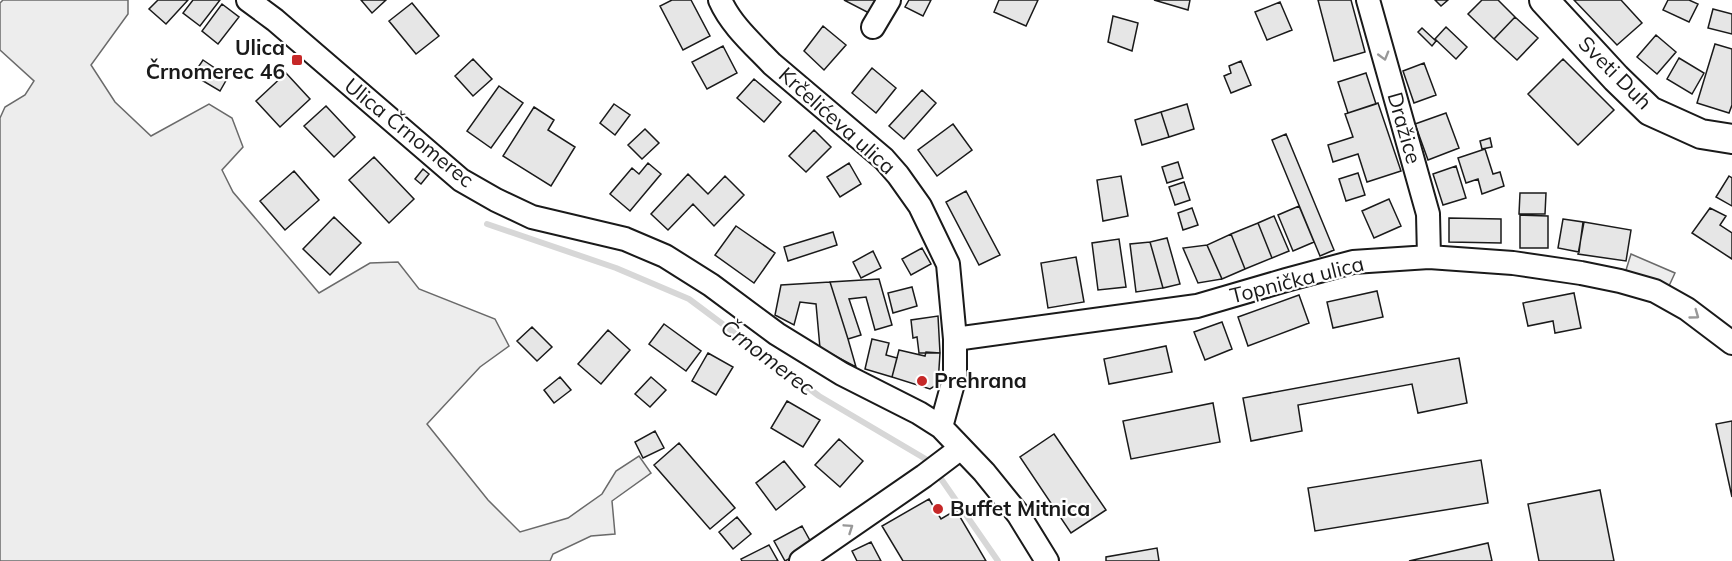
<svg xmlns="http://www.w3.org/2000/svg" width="1732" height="561" font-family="Mulish,sans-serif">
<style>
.built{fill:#ededed;stroke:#6a6a6a;stroke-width:1.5}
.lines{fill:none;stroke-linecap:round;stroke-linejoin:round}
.stream{stroke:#d7d7d7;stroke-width:6}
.building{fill:#e6e6e6;stroke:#1a1a1a;stroke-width:1.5}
.minor-casing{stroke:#1a1a1a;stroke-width:26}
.major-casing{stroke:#1a1a1a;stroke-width:32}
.minor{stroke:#fff;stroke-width:22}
.major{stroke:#fff;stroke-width:28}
.oneway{stroke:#989898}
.poi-dot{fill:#c62828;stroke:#fff;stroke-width:2}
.labels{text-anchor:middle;stroke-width:4.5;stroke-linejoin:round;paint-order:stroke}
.poi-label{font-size:21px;font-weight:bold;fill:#1a1a1a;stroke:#fff;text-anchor:start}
.street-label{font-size:21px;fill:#1a1a1a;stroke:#fff}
.water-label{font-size:22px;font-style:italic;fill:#1a1a1a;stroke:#fff}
</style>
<rect width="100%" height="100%" fill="#fff"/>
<path class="built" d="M3,0H128V14L91,65L115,102L151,136L209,104L232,118L243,147L222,170L233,192L319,293L370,263L398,262L419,289L495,319L509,346L480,367L427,424L488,500L520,532L568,518L602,494L616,471L639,456L651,473L612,501L615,534L591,536L553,554L550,561H0V118L5,107L25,95L34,81L0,50V3Z
M1631,254L1675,273L1668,288L1626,270Z"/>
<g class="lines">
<path class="stream" d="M487,224L616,268L689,299L819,396L929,461L931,465
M937,473L998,561"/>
</g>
<path class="building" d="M158,0H188L166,24L149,9Z
M193,0H220L200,26L183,13Z
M361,0H386L372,13Z
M672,0H691L710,36L683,50L660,6Z
M844,0H876L869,13Z
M909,0H931L923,16L905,7Z
M999,0H1038L1026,26L994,12Z
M1154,0H1190L1188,10Z
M1318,0H1351L1365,52L1334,61Z
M1435,0H1448L1441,6Z
M1482,0H1498L1515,17L1494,39L1468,14Z
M1574,0H1621L1642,23L1617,45Z
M1668,0H1689L1698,4L1689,22L1663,10Z
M1280,2L1292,30L1267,40L1255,12Z
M412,3L439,36L416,54L389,21Z
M222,4L239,17L218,44L202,31Z
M1713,9L1732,14V34L1708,28Z
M1113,16L1138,23L1132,51L1108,42Z
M1515,17L1538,38L1517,60L1494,39Z
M823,26L846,45L824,70L804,51Z
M1446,27L1467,47L1456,59L1435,39Z
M1422,28L1436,41L1432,46L1418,32Z
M1656,35L1676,52L1657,74L1637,57Z
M1715,44L1732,49V105L1729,113L1697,103Z
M723,46L737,73L707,89L692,62Z
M1679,58L1704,73L1692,94L1667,79Z
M473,59L492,79L473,96L455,76Z
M1563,59L1614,110L1578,145L1528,94Z
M203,60L228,77L220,91L193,75Z
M1241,61L1251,85L1231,93L1224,76L1231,73L1229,66Z
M1424,63L1436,95L1414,103L1403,71Z
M872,68L896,88L876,113L852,93Z
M286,73L310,99L280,127L256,101Z
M1366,73L1376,104L1348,113L1338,82Z
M754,79L781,102L764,122L737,98Z
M499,86L523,103L491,148L467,131Z
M922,90L936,103L904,139L889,126Z
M1378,103L1401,171L1367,182L1358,154L1333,162L1328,145L1353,137L1345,114Z
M614,104L630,115L615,135L600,123Z
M1187,104L1194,129L1169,137L1161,112Z
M326,106L355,137L334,157L304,126Z
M534,107L554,120L548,130L575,147L551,186L503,156Z
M1161,112L1169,137L1142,145L1135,120Z
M1446,113L1459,148L1428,160L1415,124Z
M953,124L972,150L937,176L918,150Z
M645,129L659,143L642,159L628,145Z
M814,130L831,147L806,172L789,156Z
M1286,134L1334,250L1320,256L1272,140Z
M1490,138L1492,147L1482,149L1480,141Z
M1485,149L1493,174L1500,172L1504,186L1482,194L1478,179L1466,183L1458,158Z
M374,157L414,199L389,223L349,180Z
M1178,162L1183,178L1167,183L1162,167Z
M648,163L661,174L630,211L610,194L632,168L639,174Z
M849,163L861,184L840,197L827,177Z
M1456,166L1466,198L1443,205L1433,174Z
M423,169L429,174L421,184L415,179Z
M294,171L319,200L285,230L260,201Z
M1358,173L1365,195L1346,201L1339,179Z
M688,174L708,194L725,176L744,195L714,226L693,204L668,230L651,214Z
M1121,176L1128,216L1103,221L1097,180Z
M1729,176L1732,178V206L1716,197Z
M1184,182L1190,200L1175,205L1169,187Z
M966,191L1000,255L979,265L946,202Z
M1520,193H1546L1545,214H1519Z
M1389,199L1401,226L1374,238L1362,211Z
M1299,206L1314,242L1293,251L1278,215Z
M1192,208L1198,225L1183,230L1178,213Z
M1710,208L1726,216L1720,225L1732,233V259L1692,233Z
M1520,215L1548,216V248H1520Z
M1274,216L1289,251L1272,258L1258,223Z
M334,217L361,243L330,275L303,249Z
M1449,218L1501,219V243L1449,242Z
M1563,219L1583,222L1579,252L1558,248Z
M1584,222L1631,230L1626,261L1578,254Z
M1258,223L1272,258L1245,269L1231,234Z
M736,226L775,253L754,283L715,255Z
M833,232L837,245L788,261L784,247Z
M1231,234L1245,269L1222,279L1207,245Z
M1167,238L1180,284L1163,288L1150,242Z
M1119,239L1126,287L1098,290L1092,243Z
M1150,242L1163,288L1136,292L1130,244Z
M1207,245L1222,279L1198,283L1183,248Z
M922,248L931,264L911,275L902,259Z
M873,251L881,268L861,278L853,262Z
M1076,257L1084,302L1048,308L1041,263Z
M879,279L892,325L875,330L866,297L849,299L861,335L848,339L830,282Z
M830,282L848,339L856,367L820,348L816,304L800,302L794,325L775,315L781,285Z
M912,287L917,306L893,313L888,293Z
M1377,291L1383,317L1333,328L1327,302Z
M1574,293L1581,328L1555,333L1553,321L1528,326L1523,303Z
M1299,295L1309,323L1248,346L1238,317Z
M938,316L940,353H919L917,337L913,338L911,320Z
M1222,322L1232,349L1205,360L1194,332Z
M664,324L701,351L686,371L649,344Z
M532,327L552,347L537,361L517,341Z
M608,330L630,350L601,384L578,364Z
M872,339L889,343L886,355L897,358L892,377L865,369Z
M1166,346L1172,372L1109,384L1104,359Z
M899,350L925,356L926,352L940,353L938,384L930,389L892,377Z
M708,353L733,367L716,395L692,381Z
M1459,358L1467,403L1418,413L1412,384L1298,405L1302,431L1251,441L1243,398Z
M560,377L571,390L554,403L544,390Z
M651,377L666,390L650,407L635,394Z
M787,401L820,420L803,447L771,428Z
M1213,403L1220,442L1131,459L1123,421Z
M1732,421V497L1716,424Z
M655,431L664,448L643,458L635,442Z
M1054,434L1106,510L1071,533L1020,457Z
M839,439L863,461L840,487L815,465Z
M679,443L735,508L710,529L654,465Z
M1481,460L1488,503L1315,531L1308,488Z
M784,461L805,487L776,510L756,483Z
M1600,490L1614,561H1539L1528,504Z
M929,499L941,519L956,510L986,561H903L882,526Z
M737,517L751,534L733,549L719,532Z
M802,526L813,546L785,561L774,541Z
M871,542L881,561H857L852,551Z
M1488,543L1492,561H1409Z
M769,545L778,561H742L741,559Z
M1157,548L1159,561H1106V557Z"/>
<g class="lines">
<defs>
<path id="minor" d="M248,0L275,20L461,180L496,200L532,217L625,239L665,256L711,285L777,334L842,374L919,413L941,427L984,472L1018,514L1047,561
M720,0C731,25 753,44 772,64L884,159L898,175L920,206L948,264L955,339V376L941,427
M1368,0L1428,214L1429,257
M873,27L889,0
M955,339L1197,306L1286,280L1353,262L1429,257L1513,263L1581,273L1620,281L1655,291L1687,309L1732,343
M801,561L924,476L961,448"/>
<path id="major" d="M1544,0L1616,78L1650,111L1701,134L1732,139"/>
</defs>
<use href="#minor" class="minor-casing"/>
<use href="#major" class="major-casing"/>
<use href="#minor" class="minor"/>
<use href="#major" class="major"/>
</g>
<defs><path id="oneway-chevron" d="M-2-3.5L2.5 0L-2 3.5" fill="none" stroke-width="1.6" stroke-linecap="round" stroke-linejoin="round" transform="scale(1.5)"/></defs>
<g class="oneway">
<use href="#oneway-chevron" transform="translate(1384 56) rotate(74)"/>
<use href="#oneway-chevron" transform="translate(1695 315) rotate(36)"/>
<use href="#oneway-chevron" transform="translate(849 528) rotate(-34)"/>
</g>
<g class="poi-dot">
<rect x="291" y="54" width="12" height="12" rx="3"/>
<circle cx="922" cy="381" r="6"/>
<circle cx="938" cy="509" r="6"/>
</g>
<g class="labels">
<g class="poi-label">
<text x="285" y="55" text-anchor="end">Ulica<tspan x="285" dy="24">Črnomerec 46</tspan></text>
<text x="934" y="388">Prehrana</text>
<text x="950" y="516">Buffet Mitnica</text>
</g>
<g class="street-label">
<text transform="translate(1615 73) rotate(45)" y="7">Sveti Duh</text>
<text transform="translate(837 121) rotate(42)" y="7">Krčelićeva ulica</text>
<text transform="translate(1404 128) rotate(74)" y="7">Dražice</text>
<text transform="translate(409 133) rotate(39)" y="7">Ulica Črnomerec</text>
<text transform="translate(1297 280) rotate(-14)" y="7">Topnička ulica</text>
</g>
<g class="water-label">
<text transform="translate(768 357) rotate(37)" y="8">Črnomerec</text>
</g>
</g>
</svg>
